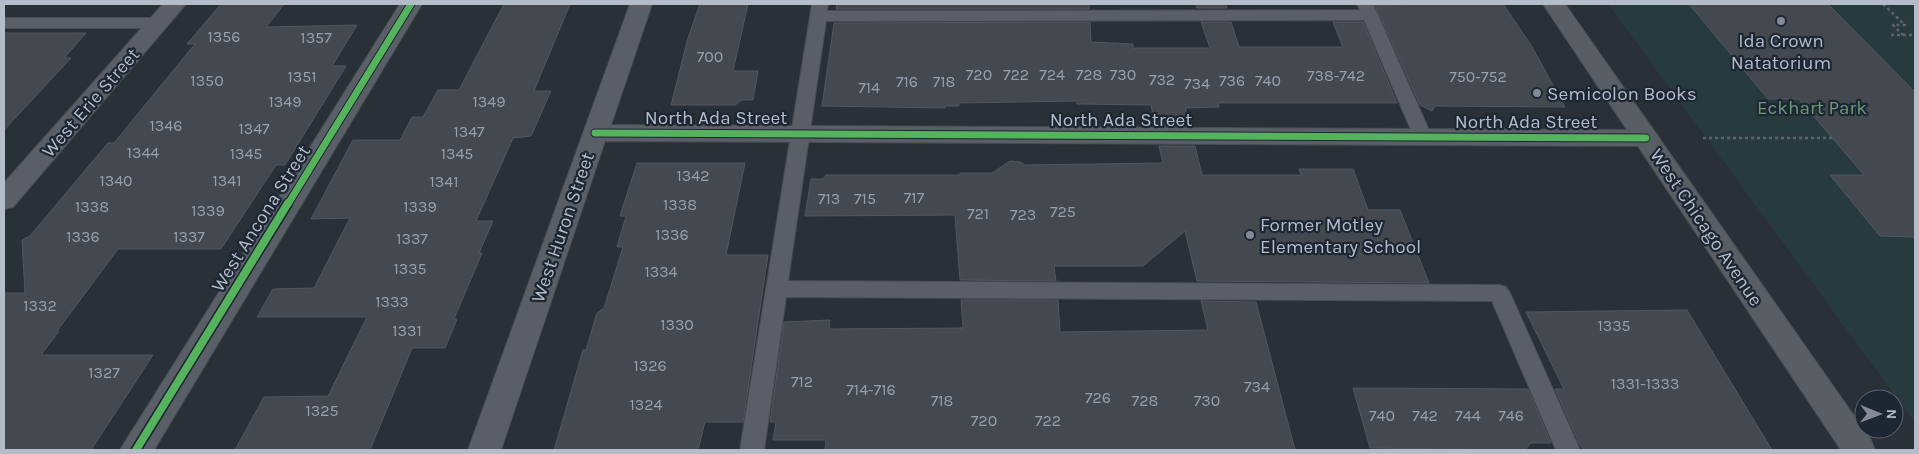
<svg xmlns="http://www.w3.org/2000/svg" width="1919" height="454" font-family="Karla,sans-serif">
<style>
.green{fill:#273a3e}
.building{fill:#444950;stroke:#52575f}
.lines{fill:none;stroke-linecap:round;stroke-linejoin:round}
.service-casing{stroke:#484c53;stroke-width:2}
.minor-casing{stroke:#484c53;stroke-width:2}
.secondary-casing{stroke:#484c53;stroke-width:2}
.path{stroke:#5d636a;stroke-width:2.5;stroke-dasharray:3 3;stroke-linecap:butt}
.service{fill:#5a5e66;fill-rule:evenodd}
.minor{fill:#5a5e66;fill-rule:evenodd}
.secondary{fill:#595d64;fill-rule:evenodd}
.cycleway-far1-casing{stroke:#1d2633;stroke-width:9}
.cycleway-casing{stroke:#1d2633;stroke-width:11}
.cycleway-far1{stroke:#56b35d;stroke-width:7}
.cycleway{stroke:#56b35d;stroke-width:8}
.poi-dot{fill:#848b96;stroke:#1d2633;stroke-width:2}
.labels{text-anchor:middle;stroke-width:4.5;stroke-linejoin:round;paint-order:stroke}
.number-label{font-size:16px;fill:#989fab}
.poi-label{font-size:19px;fill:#b4bcc9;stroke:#1d2633;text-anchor:start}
.street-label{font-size:19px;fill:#b4bcc9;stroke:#1d2633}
.park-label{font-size:19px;fill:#6b9a76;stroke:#1d2633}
</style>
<rect width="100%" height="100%" fill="#2a3038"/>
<path class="green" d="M1608,4H1915V423Z"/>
<path class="building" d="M221,4H284L266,27L357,25L332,66H346L285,165H276L221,249H118L57,331H59L41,355H153L91,450H4V293H25L22,240L30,236L108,143H114L195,44H187Z
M504,4H570L534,91H551L531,136L513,138L476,221H493L479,253H482L454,319H457L445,348H412L370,450H235L264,397L328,396L367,317H257L273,289L314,288L350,218L311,219L353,140H400L412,117H423L438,90H459Z
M700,4H748L733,71H758L753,100H742L735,105H671L688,38Z
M837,4H1089V9H836Z
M1196,4H1225L1227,8H1197Z
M1503,4L1531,45L1565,107L1435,106L1432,111L1420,105L1375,5Z
M1689,4H1828L1915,92V237L1880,236L1830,175H1864L1799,99H1768Z
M1090,22L1091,42L1133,44V48H1210L1201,22H1231L1239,47H1343L1333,22H1363L1397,103H1218L1219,107L1185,108L1190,126H1155L1151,105L1077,104V101L959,103V106H945V108L822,106L834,23Z
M4,33H86L64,58H71L4,130Z
M1159,146H1195L1202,175H1301L1299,169H1353L1368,210H1400L1429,283L1197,281L1185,231L1143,266H1054L1056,281L960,280L955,215L805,216L811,179H823L826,175H960V173H992L1010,161L1020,162L1025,165L1163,163Z
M637,163H745L726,255H768L743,422H705L698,450H554L583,350H586L597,313L604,308L623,247H617L626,216H620Z
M961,300H1058L1060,332L1208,330L1201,301L1256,302L1295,450H825L826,440H773L776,422H770L784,322L830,320L829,329L963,328Z
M1687,310L1772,450H1584L1579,443L1555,389H1564L1526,312Z
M1353,388L1528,389L1551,443H1531L1525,450L1370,448Z"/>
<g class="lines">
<defs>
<path id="service" d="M812,4H828L827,11L1360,10L1357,4H1373L1432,137L1429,141L1423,143L1417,141L1414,137L1364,20L826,21L788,281L1499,285L1506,287L1510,293L1580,450H1556L1492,301L786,297L764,450H740Z
M4,18H159L167,23L159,28H4Z"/>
<path id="minor" d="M163,4H186L13,207L4,209V183Z
M400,4H422L154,450H120Z
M630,4H652L611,125L1646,130L1655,132L1659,138L1655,144L1646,146L605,141L501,450H468Z"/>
<path id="secondary" d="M1543,4H1565L1871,440L1875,450H1841Z"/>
</defs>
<use href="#service" class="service-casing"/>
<use href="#minor" class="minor-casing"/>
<use href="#secondary" class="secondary-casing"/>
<path class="path" d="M1883,4L1905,25H1893L1903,35
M1891,35H1915
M1703,138H1833"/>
<use href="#service" class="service"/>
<use href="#minor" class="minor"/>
<use href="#secondary" class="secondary"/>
<defs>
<path id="cycleway-far1" d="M595,133L1646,138
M288,204L411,4"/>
<path id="cycleway" d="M136,450L288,203"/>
</defs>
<use href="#cycleway-far1" class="cycleway-far1-casing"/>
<use href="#cycleway" class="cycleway-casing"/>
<use href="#cycleway-far1" class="cycleway-far1"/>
<use href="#cycleway" class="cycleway"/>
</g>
<g class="poi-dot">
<circle cx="1781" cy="21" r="5"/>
<circle cx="1537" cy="93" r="5"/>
<circle cx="1250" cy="235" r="5"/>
</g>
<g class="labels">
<g class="number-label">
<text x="224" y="42">1356</text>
<text x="316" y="43">1357</text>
<text x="710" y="62">700</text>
<text x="979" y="80">720</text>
<text x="1016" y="80">722</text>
<text x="1052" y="80">724</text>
<text x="1089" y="80">728</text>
<text x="1123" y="80">730</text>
<text x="1336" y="81">738-742</text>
<text x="302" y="82">1351</text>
<text x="1478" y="82">750-752</text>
<text x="1162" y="85">732</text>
<text x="207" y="86">1350</text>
<text x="1232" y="86">736</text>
<text x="1268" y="86">740</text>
<text x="907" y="87">716</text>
<text x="944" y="87">718</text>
<text x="1197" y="89">734</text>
<text x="869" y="93">714</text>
<text x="285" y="107">1349</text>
<text x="489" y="107">1349</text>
<text x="166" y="131">1346</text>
<text x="254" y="134">1347</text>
<text x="469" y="137">1347</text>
<text x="143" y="158">1344</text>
<text x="246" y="159">1345</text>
<text x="457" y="159">1345</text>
<text x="693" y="181">1342</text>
<text x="116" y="186">1340</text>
<text x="227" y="186">1341</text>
<text x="444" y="187">1341</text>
<text x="914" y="203">717</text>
<text x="829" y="204">713</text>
<text x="865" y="204">715</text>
<text x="680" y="210">1338</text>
<text x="92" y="212">1338</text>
<text x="420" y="212">1339</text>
<text x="208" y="216">1339</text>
<text x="1063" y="217">725</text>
<text x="978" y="219">721</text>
<text x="1023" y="220">723</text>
<text x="672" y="240">1336</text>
<text x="83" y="242">1336</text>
<text x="189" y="242">1337</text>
<text x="412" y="244">1337</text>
<text x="410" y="274">1335</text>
<text x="661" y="277">1334</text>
<text x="392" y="307">1333</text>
<text x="40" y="311">1332</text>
<text x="677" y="330">1330</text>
<text x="1614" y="331">1335</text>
<text x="407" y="336">1331</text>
<text x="650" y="371">1326</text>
<text x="104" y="378">1327</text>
<text x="802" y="387">712</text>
<text x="1645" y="389">1331-1333</text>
<text x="1257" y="392">734</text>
<text x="871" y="395">714-716</text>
<text x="1098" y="403">726</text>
<text x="942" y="406">718</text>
<text x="1145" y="406">728</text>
<text x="1207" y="406">730</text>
<text x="646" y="410">1324</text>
<text x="322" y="416">1325</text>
<text x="1382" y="421">740</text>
<text x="1425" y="421">742</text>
<text x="1468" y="421">744</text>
<text x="1511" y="421">746</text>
<text x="984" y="426">720</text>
<text x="1048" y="426">722</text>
</g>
<g class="poi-label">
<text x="1781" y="47" text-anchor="middle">Ida Crown<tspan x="1781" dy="22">Natatorium</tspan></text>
<text x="1547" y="100">Semicolon Books</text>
<text x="1260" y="231">Former Motley<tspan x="1260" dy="22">Elementary School</tspan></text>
</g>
<g class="street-label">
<text transform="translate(90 102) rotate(-49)" y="7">West Erie Street</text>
<text x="716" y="124">North Ada Street</text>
<text x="1121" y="126">North Ada Street</text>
<text x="1526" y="128">North Ada Street</text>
<text transform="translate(260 218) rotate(-58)" y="7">West Ancona Street</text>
<text transform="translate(562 227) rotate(-71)" y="7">West Huron Street</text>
<text transform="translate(1707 227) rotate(56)" y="7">West Chicago Avenue</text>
</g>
<g class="park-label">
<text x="1812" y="114">Eckhart Park</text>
</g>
</g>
<rect width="1919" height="454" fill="none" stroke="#b4bcc9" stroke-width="10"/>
<g transform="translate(1879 414) rotate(91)"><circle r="24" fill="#1d2633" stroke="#59626f"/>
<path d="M0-4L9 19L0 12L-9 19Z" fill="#848b96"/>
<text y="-8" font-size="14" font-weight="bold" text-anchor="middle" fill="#b4bcc9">N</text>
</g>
</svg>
